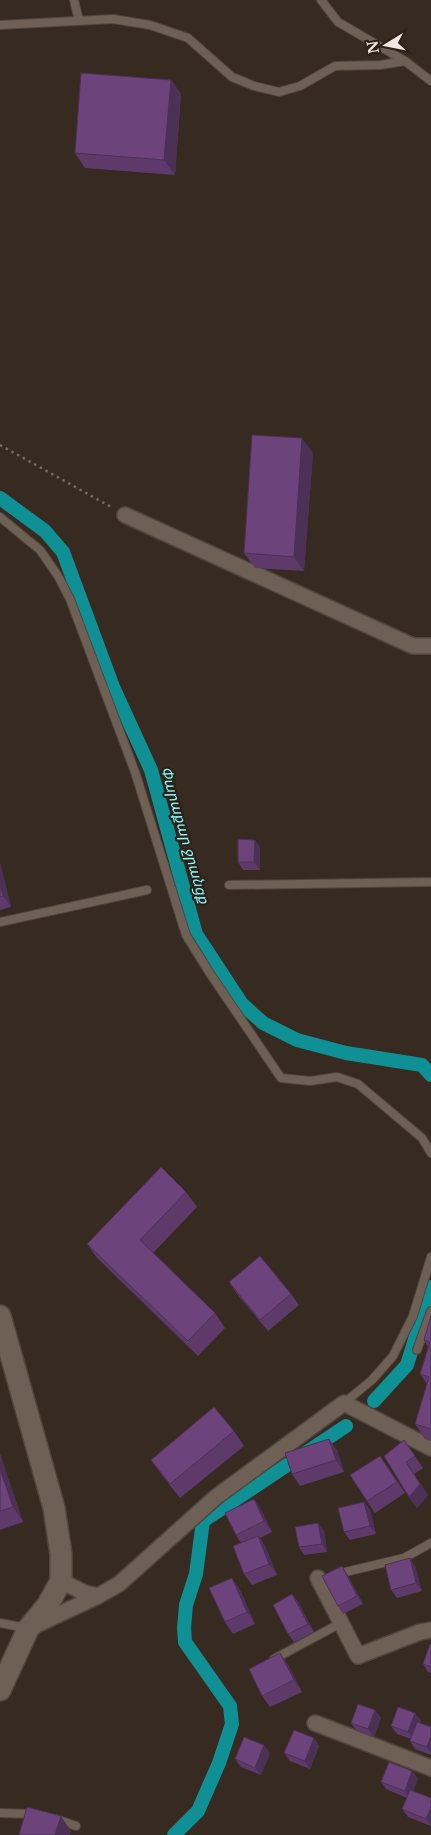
<svg xmlns="http://www.w3.org/2000/svg" width="431" height="1835" font-family="'Libre Baskerville','Noto Sans Armenian',serif">
<style>
.lines{fill:none;stroke-linecap:round;stroke-linejoin:round}
.canal{stroke:#0f9094;stroke-width:14}
.lane-casing{stroke:#50463e;stroke-width:10}
.street-casing{stroke:#50463e;stroke-width:18}
.secondary-casing{stroke:#50463e;stroke-width:24}
.path{stroke:#766a62;stroke-width:2.5;stroke-dasharray:2.5 4;stroke-linecap:butt}
.lane{stroke:#6f6056;stroke-width:8}
.street{stroke:#6f6056;stroke-width:15}
.secondary{stroke:#6f6056;stroke-width:21}
.wall{fill:#5d3a6a}
.shaded-wall{fill:#4c3056}
.building{fill:#6c447b;stroke:#4c3056}
.labels{text-anchor:middle;stroke-width:4.5;stroke-linejoin:round;paint-order:stroke}
.water-label{font-size:15px;font-style:italic;fill:#88f8fc;stroke:#2d2118}
</style>
<rect width="100%" height="100%" fill="#372a21"/>
<g class="lines">
<path class="canal" d="M0,498L45,531L63,552L113,687L151,770L196,934L242,1004L263,1023L297,1040L346,1053L422,1065L431,1075
M374,1401L407,1365L431,1287
M174,1835L198,1811L219,1763L232,1724L230,1706L185,1642L184,1628L186,1605L196,1574L203,1521L346,1426"/>
<defs>
<path id="lane" d="M74,0L79,21
M321,0L338,22L405,61L431,81
M0,25L113,19L150,25L188,38L232,77L254,86L279,92L300,86L335,66L380,65L405,61
M0,517L40,550L58,576L70,599L135,772L186,935L209,972L281,1078L310,1081L337,1077L358,1084L422,1138L431,1153
M229,885L431,882
M0,922L147,890
M417,1350L431,1311
M344,1403L372,1380L393,1356L413,1316L431,1257
M337,1574L404,1558L431,1543
M0,1623L26,1628
M274,1659L341,1623
M0,1813L33,1814
M56,1819L76,1826"/>
<path id="street" d="M125,515L413,646H431
M318,1578L358,1656L420,1632L431,1630
M61,1581L85,1593L98,1596L119,1584L216,1497L344,1403L431,1448
M32,1627L98,1596
M315,1723L431,1768"/>
<path id="secondary" d="M0,1316L54,1508L61,1554V1581L47,1606L28,1629L0,1690"/>
</defs>
<use href="#lane" class="lane-casing"/>
<use href="#street" class="street-casing"/>
<use href="#secondary" class="secondary-casing"/>
<path class="path" d="M0,445L113,508"/>
<use href="#lane" class="lane"/>
<use href="#street" class="street"/>
<use href="#secondary" class="secondary"/>
</g>
<path class="wall" d="M171,80L181,94L175,175L85,168L75,153Z
M313,453L304,571L255,568L244,553Z
M260,847V870H243L238,862Z
M0,863L11,907L0,910Z
M186,1192L197,1207L153,1253L215,1313L225,1328L198,1356L97,1258L87,1244Z
M229,1282L291,1294L299,1305L268,1331L237,1294Z
M431,1316V1441L425,1439L415,1424L427,1384L420,1374L428,1347L424,1340Z
M234,1431L244,1446L180,1498L161,1474L151,1460Z
M404,1440L423,1468L414,1474L428,1495L417,1508L409,1497Z
M337,1450L344,1472L300,1486L292,1474Z
M0,1454L23,1522L0,1530Z
M388,1467L405,1493L375,1513L367,1501Z
M254,1499L262,1511L272,1532L260,1538L266,1548L277,1575L252,1585L244,1574L241,1543L236,1535Z
M364,1502L370,1510L376,1534L350,1540L344,1532Z
M318,1523L324,1531L327,1552L304,1555L299,1547Z
M415,1566L422,1591L397,1598L391,1590Z
M347,1574L363,1604L343,1614L338,1606Z
M232,1578L240,1590L255,1624L233,1634L225,1622Z
M292,1594L298,1602L314,1632L294,1642L288,1634Z
M431,1645V1673L428,1672L423,1664Z
M280,1653L288,1665L302,1692L270,1707L262,1696Z
M375,1710L381,1718L374,1737L357,1731L351,1723Z
M415,1713L421,1721L420,1723L431,1727V1755L415,1749L410,1741L411,1739L397,1734L391,1726Z
M314,1738L319,1746L310,1769L290,1761L284,1753Z
M270,1753L261,1775L241,1767L235,1759Z
M412,1771L418,1779L413,1791L431,1798V1826L408,1817L402,1809L407,1798L386,1789L381,1782Z"/>
<path class="shaded-wall" d="M171,80L181,94L175,175L164,160Z
M302,438L313,453L304,571L294,557Z
M255,840L260,847V870L254,862Z
M0,863L11,907L3,896L0,884Z
M329,1439L337,1450L344,1472L336,1460Z
M0,1454L23,1522L13,1507L0,1469Z
M406,1462L428,1495L417,1508L409,1497Z
M254,1499L262,1511L272,1532L264,1521Z
M364,1502L370,1510L376,1534L370,1526Z
M318,1523L324,1531L327,1552L322,1544Z
M258,1536L266,1548L277,1575L269,1564Z
M410,1558L415,1566L422,1591L416,1583Z
M342,1566L347,1574L363,1604L357,1596Z
M232,1578L240,1590L255,1624L247,1612Z
M292,1594L298,1602L314,1632L308,1624Z
M280,1653L288,1665L302,1692L294,1680Z
M375,1710L381,1718L374,1737L368,1729Z
M415,1713L421,1721L414,1740L408,1732Z
M431,1737V1753L427,1747Z
M314,1738L319,1746L310,1769L305,1761Z
M264,1745L270,1753L261,1775L255,1768Z
M412,1771L418,1779L410,1799L405,1791Z
M431,1807V1825L426,1819Z
M61,1816L71,1831L70,1835H55Z"/>
<path class="building" d="M81,73L171,80L164,160L75,153Z
M252,435L302,438L294,557L244,553Z
M238,839L255,840L254,862H238Z
M0,884L3,896L0,897Z
M161,1167L186,1192L140,1240L215,1313L188,1341L87,1244Z
M260,1256L291,1294L260,1320L229,1282Z
M431,1316V1429L415,1424L429,1377L420,1374L430,1342L424,1340Z
M214,1407L234,1431L170,1484L151,1460Z
M329,1439L336,1460L292,1474L285,1453Z
M404,1440L415,1456L406,1462L420,1484L409,1497L384,1456Z
M380,1456L397,1482L367,1501L350,1475Z
M0,1469L13,1507L0,1511Z
M254,1499L264,1521L236,1535L225,1513Z
M364,1502L370,1526L344,1532L338,1508Z
M318,1523L322,1544L299,1547L295,1527Z
M258,1536L269,1564L244,1574L233,1546Z
M410,1558L416,1583L391,1590L385,1565Z
M342,1566L357,1596L338,1606L322,1576Z
M232,1578L247,1612L225,1622L209,1588Z
M292,1594L308,1624L288,1634L273,1605Z
M430,1644L431,1645V1667L423,1664Z
M280,1653L294,1680L262,1696L249,1669Z
M358,1704L375,1710L368,1729L351,1723Z
M398,1707L415,1713L408,1732L391,1726Z
M417,1722L431,1727V1737L427,1747L410,1741Z
M294,1730L314,1738L305,1761L284,1753Z
M244,1737L264,1745L255,1768L235,1759Z
M389,1762L412,1771L405,1791L381,1782Z
M410,1790L431,1798V1807L426,1819L402,1809Z
M27,1807L61,1816L55,1835H19Z"/>
<g class="labels">
<g class="water-label">
<text transform="translate(185 835) rotate(74)" y="5">Փարաքար ջրանցք</text>
</g>
</g>
<g transform="translate(386 45) rotate(260)" stroke="#2d2118" stroke-width="4" paint-order="stroke">
<path d="M0-4L9 19L0 12L-9 19Z" fill="#f0e7e1"/>
<text y="-8" font-size="14" font-weight="bold" text-anchor="middle" fill="#f0e7e1">N</text>
</g>
</svg>
